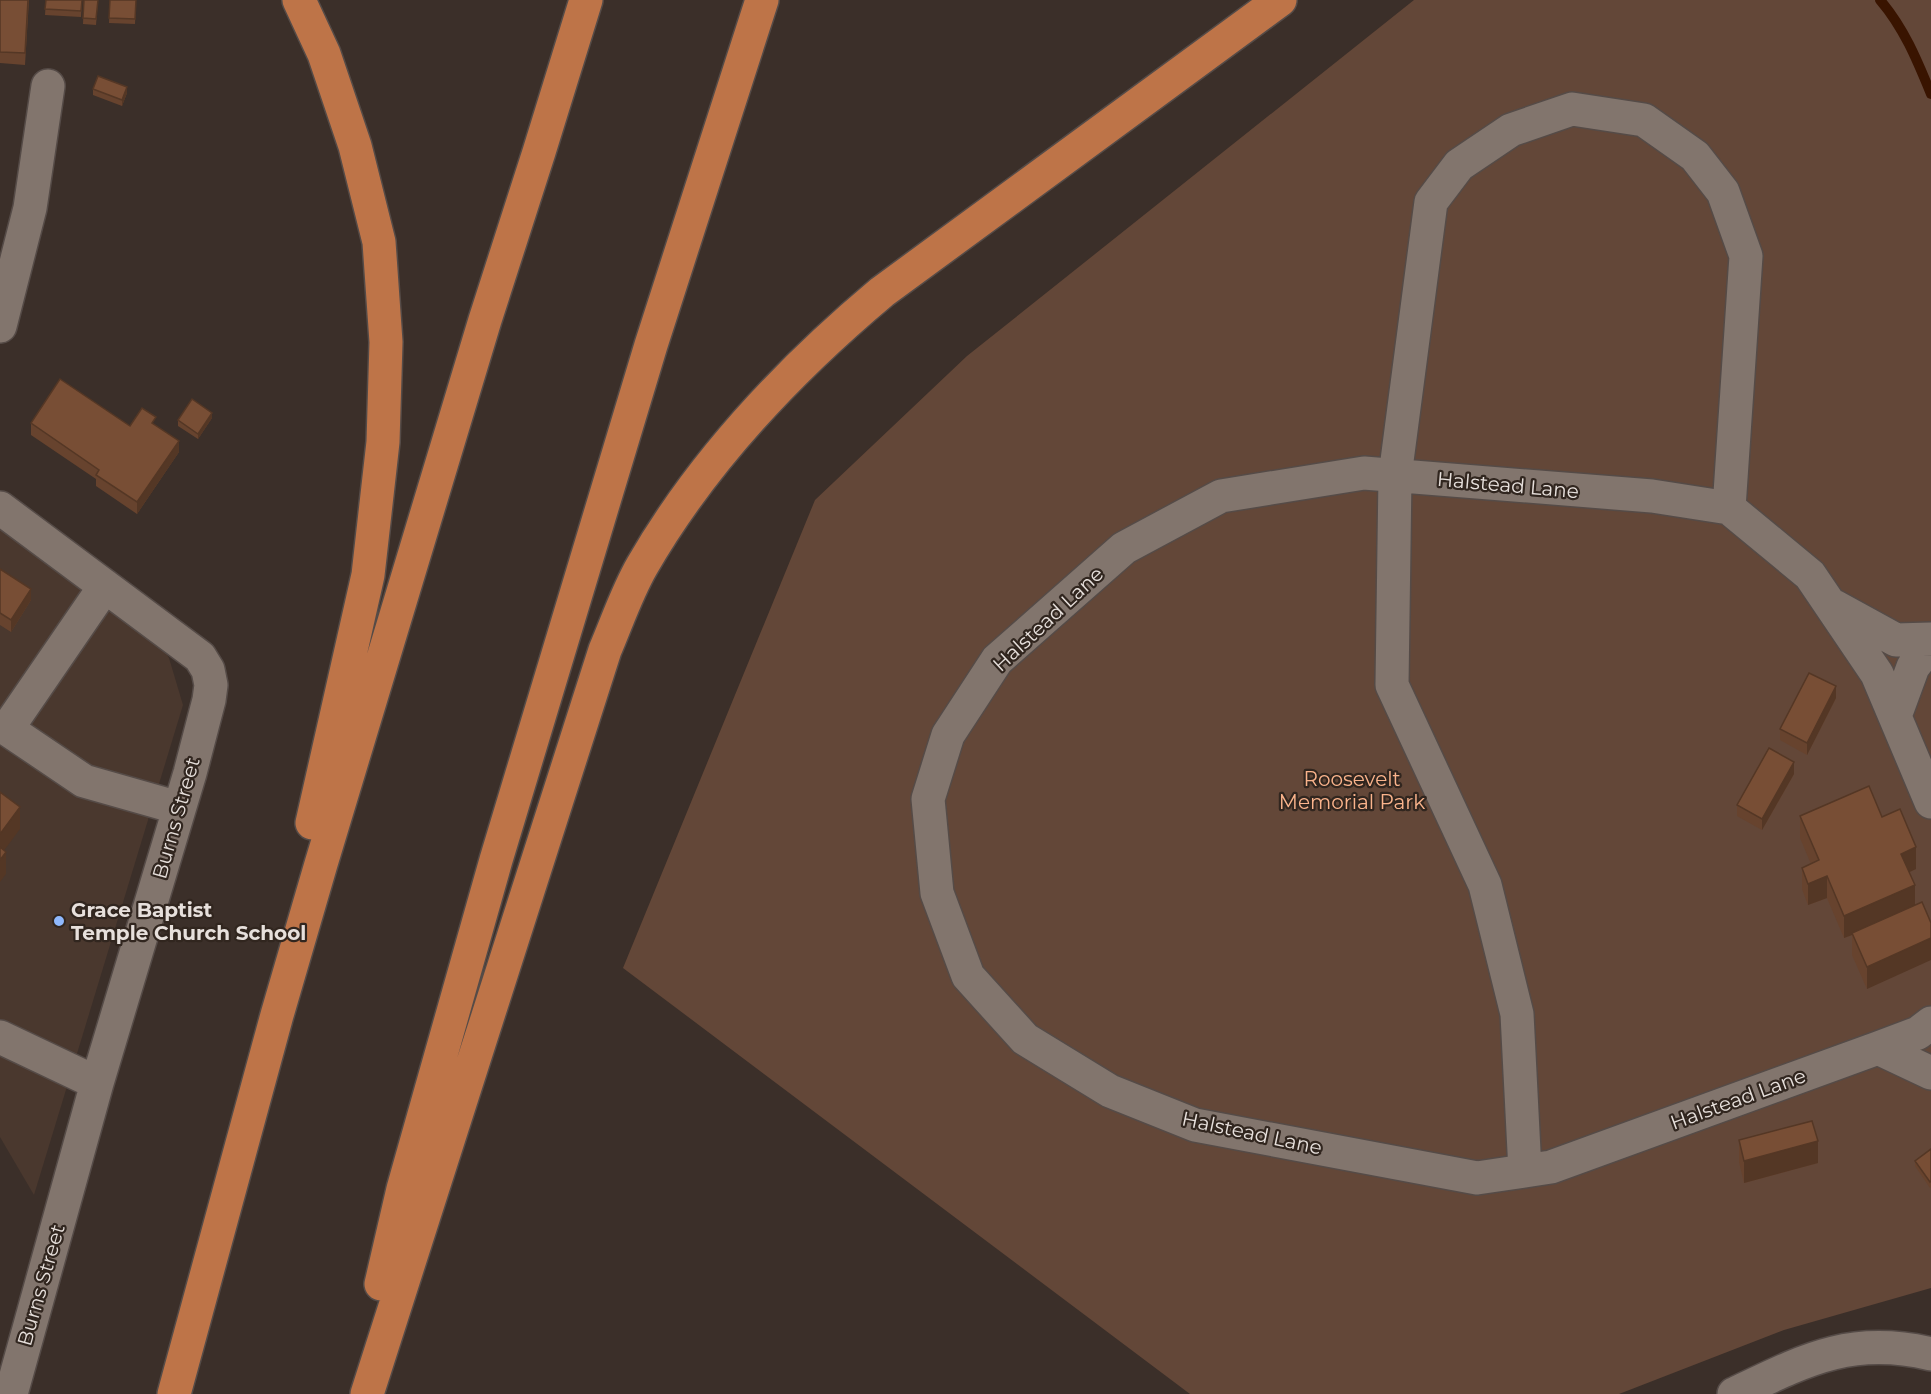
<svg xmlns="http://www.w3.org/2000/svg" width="1931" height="1394" font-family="Montserrat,sans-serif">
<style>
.built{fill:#4a382e}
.green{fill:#634738}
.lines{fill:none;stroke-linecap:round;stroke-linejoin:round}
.stream{stroke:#391400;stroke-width:10}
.minor-casing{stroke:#554b47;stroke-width:36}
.highway-casing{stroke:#554b47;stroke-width:36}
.minor{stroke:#82756d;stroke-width:33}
.highway{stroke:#be7448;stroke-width:33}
.wall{fill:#67432e}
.shaded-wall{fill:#543725}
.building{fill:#784e35;stroke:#543725;stroke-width:1.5}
.poi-dot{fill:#8fb8fd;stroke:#31261f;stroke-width:2}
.labels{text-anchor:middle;stroke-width:4.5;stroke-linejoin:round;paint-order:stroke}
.street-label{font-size:20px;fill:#e7e0dc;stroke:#31261f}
.park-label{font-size:20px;fill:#fbb48c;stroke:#31261f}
.poi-label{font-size:20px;font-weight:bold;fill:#e7e0dc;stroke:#31261f;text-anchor:start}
</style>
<rect width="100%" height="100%" fill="#3b2f29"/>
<path class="built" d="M0,527L157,638L169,658L183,705L34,1195L0,1137Z"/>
<path class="green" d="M1414,0H1931V1288L1784,1330L1619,1394H1190L623,968L815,500L967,356Z"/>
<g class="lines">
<path class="stream" d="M1880,0C1904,28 1917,60 1931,94"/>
<defs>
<path id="minor" d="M0,326L30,208L48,86
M0,508L200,657L208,670L211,685L209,700L190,773L97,1083L11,1394
M105,586L7,729L84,781L179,808
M1834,606L1896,640L1931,639
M1895,716L1913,667L1931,644
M1931,802L1877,674L1810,575L1729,508L1652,496L1364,473L1221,496L1124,548L997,660L948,735L928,799L937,893L968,976L1025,1039L1110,1091L1195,1125L1477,1178L1551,1167L1878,1048L1918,1033L1931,1023
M0,1037L97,1083
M1878,1048L1931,1073
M1525,1171L1517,1014L1485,885L1392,685L1395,476L1431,202L1459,165L1511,130L1572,109L1644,120L1695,156L1723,192L1746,256L1729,508
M1734,1394C1805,1360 1851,1335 1931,1354"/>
<path id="highway" d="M299,0L324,54L355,146L379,242L386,342L383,442L368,575L312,823
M381,1284L403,1189L496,860L651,345L762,0
M174,1394L277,1015L321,864L485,320L539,152L586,0
M367,1394L605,650C617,622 627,592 642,566C703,460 789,370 882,292L1280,0"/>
</defs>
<use href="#minor" class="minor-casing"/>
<use href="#highway" class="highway-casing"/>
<use href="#minor" class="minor"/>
<use href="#highway" class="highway"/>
</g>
<path class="wall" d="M0,0H29L25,65L0,63Z
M46,0H82L81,17L45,15Z
M84,0H98L96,25L83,24Z
M110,0H136L135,24L109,23Z
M93,89L127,93L122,106L93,95Z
M212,418L198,439L178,426V420Z
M31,423L130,426H156L179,452L137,514L96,486V479L31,435Z
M0,569L31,600L11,632L0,625Z
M1836,698L1807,755L1780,740V729Z
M1794,774L1762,830L1737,816V805Z
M1800,816L1882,817L1916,869L1909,872L1867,989L1852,955V935L1844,938L1827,898L1808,905L1802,889V868L1811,864L1800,838Z
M1739,1140L1818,1163L1744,1183L1739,1162Z
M1931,1149V1187L1930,1188L1915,1166V1161Z"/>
<path class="shaded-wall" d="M127,87V93L122,106V100Z
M212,413V418L198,439V434Z
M179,441V452L137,514V502Z
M31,589V600L11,632V620Z
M1836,686V698L1807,755V743Z
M1794,762V774L1762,830V819Z
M20,807V829L0,856V834Z
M1916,847V869L1901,876V854Z
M6,852V874L0,882V860Z
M1827,876V898L1808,905V884Z
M1915,885V907L1852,933V935L1844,938V916Z
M1931,938V960L1867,989V967Z
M1818,1141V1163L1744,1183V1161Z"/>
<path class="building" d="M0,0H28L25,53L0,52Z
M46,0H82L81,11L45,9Z
M84,0H98L96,19L83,18Z
M110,0H136L135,19L109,18Z
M98,76L127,87L122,100L93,89Z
M60,379L130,426L142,408L156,417L152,423L179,441L137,502L96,475L99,470L31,423Z
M192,399L212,413L198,434L178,420Z
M0,569L31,589L11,620L0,613Z
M1809,673L1836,686L1807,743L1780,729Z
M1769,748L1794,762L1762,819L1737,805Z
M1869,786L1882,817L1900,809L1916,847L1901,854L1915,885L1844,916L1827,876L1808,884L1802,868L1819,860L1800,816Z
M0,792L20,807L0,834Z
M0,847L6,852L0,860Z
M1922,902L1931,923V938L1867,967L1852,933Z
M1812,1121L1818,1141L1744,1161L1739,1140Z
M1931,1149V1181L1930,1182L1915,1161Z"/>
<circle class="poi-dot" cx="59" cy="921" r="6"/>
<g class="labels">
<g class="street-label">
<text transform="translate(1508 485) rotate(5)" y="7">Halstead Lane</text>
<text transform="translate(1048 619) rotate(-43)" y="7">Halstead Lane</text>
<text transform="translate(176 818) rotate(-74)" y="7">Burns Street</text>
<text transform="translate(1738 1099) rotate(-20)" y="7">Halstead Lane</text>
<text transform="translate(1252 1133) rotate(12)" y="7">Halstead Lane</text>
<text transform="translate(41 1285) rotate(-74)" y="7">Burns Street</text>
</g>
<g class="park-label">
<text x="1352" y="786">Roosevelt<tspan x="1352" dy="23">Memorial Park</tspan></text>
</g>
<g class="poi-label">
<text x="71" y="917">Grace Baptist<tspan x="71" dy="23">Temple Church School</tspan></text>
</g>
</g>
</svg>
